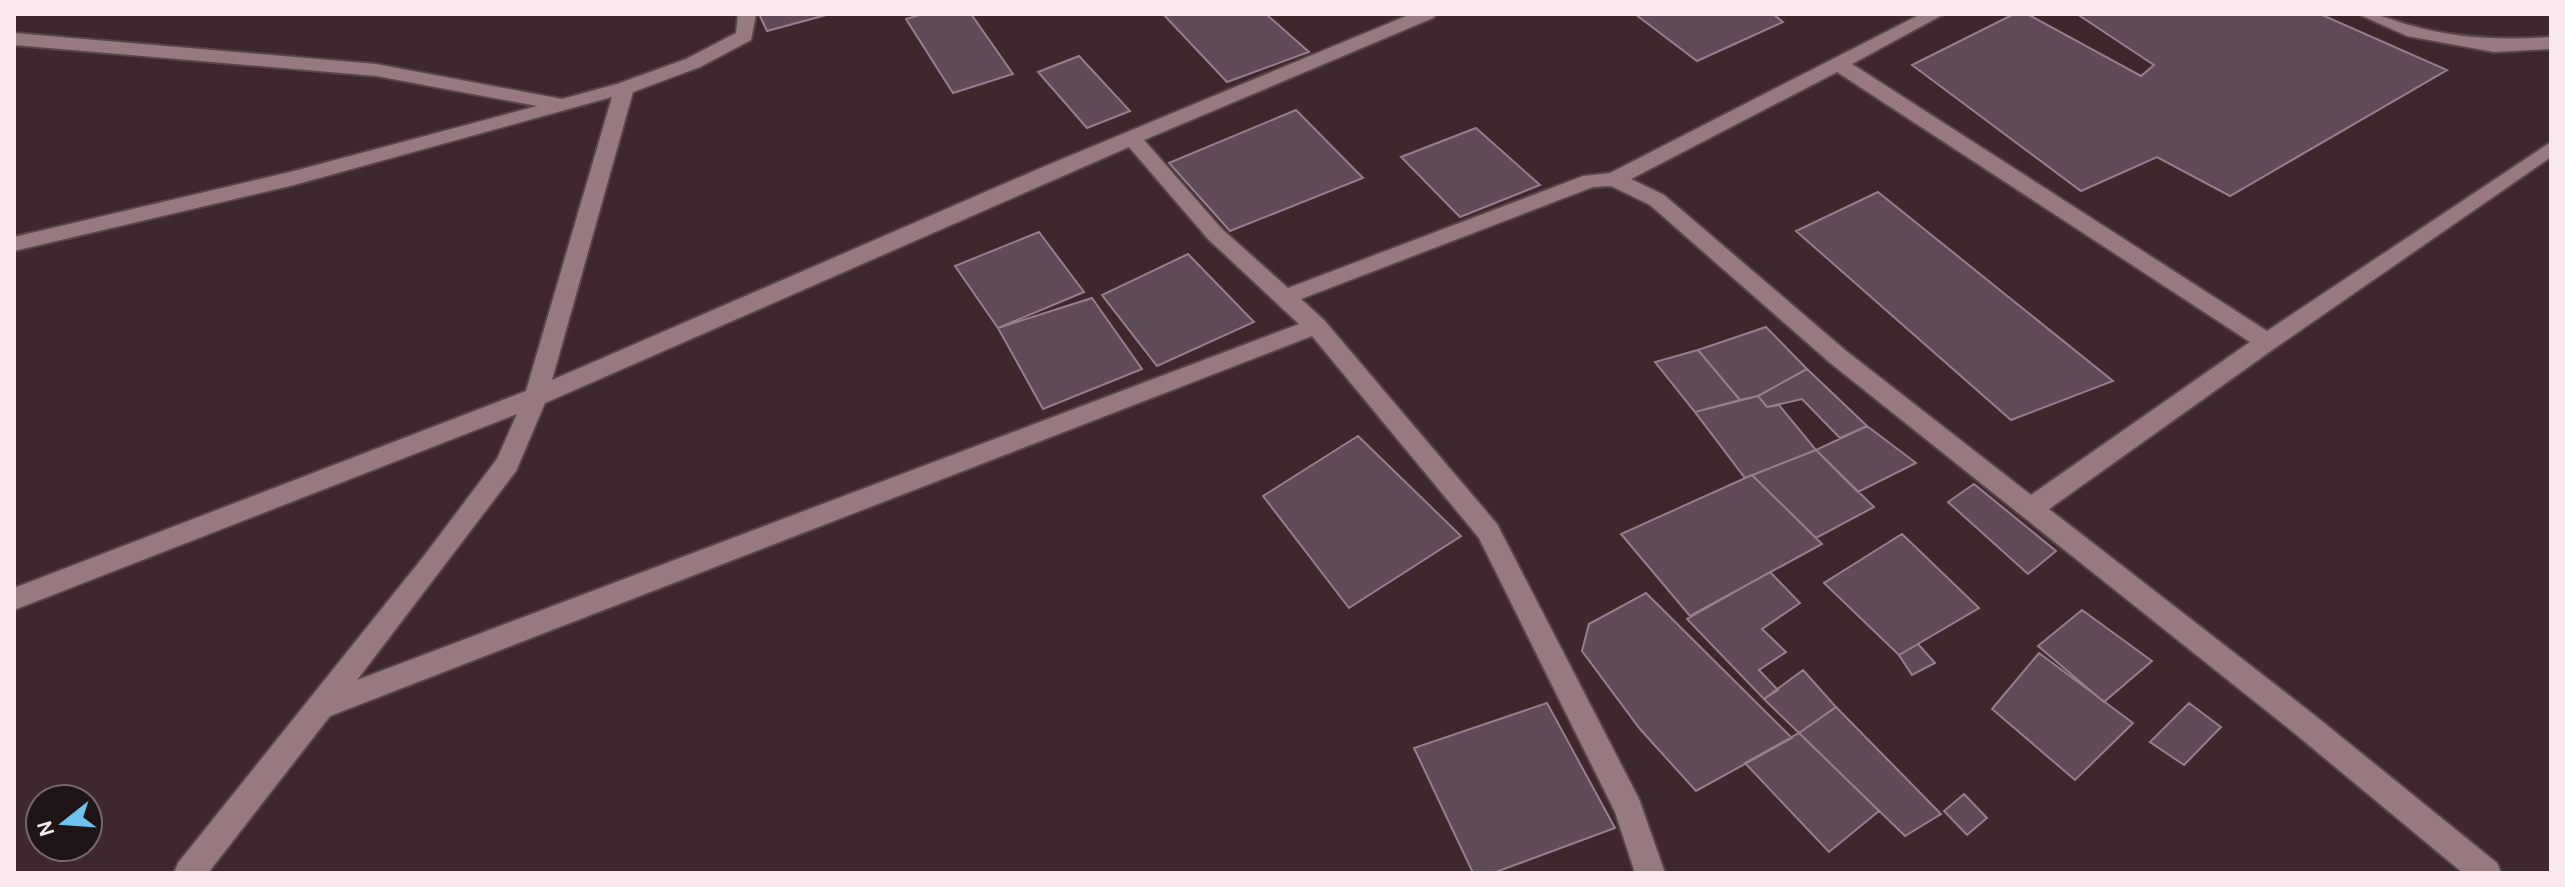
<svg xmlns="http://www.w3.org/2000/svg" width="2565" height="887" font-family="Karla,sans-serif">
<style>
.building{fill:#5f4a58;stroke:#957e8d;stroke-width:2}
.lines{fill:none;stroke-linecap:round;stroke-linejoin:round}
.minor-casing{stroke:#584548;stroke-width:4}
.minor{fill:#967a7f;fill-rule:evenodd}
</style>
<rect width="100%" height="100%" fill="#3f282d"/>
<path class="building" d="M759,14H830L767,31Z
M923,14H971L1013,74L953,93L906,19Z
M1163,14H1266L1309,52L1227,82Z
M1635,14H1773L1783,22L1697,61Z
M2014,14H2027L2141,76L2154,65L2077,14H2320L2447,70L2230,196L2157,157L2081,191L1912,65Z
M1079,56L1130,111L1087,128L1038,72Z
M1296,110L1363,178L1230,231L1169,163Z
M1476,128L1540,185L1460,217L1401,157Z
M1878,192L2113,381L2011,420L1796,231Z
M1039,232L1084,292L998,328L955,266Z
M1188,254L1254,322L1157,366L1102,295Z
M1092,298L1142,369L1043,409L998,328Z
M1766,327L1807,369L1758,396L1740,400L1698,350Z
M1698,350L1740,400L1695,412L1655,362Z
M1807,369L1867,426L1840,438L1802,399L1767,407L1758,396Z
M1758,396L1767,407L1779,405L1816,450L1745,478L1695,412Z
M1867,426L1916,463L1858,492L1816,450Z
M1358,436L1461,536L1349,608L1263,496Z
M1816,450L1874,507L1816,538L1752,475Z
M1752,475L1822,544L1690,616L1621,534Z
M1974,484L2056,551L2028,574L1948,502Z
M1902,534L1979,608L1899,655L1824,583Z
M1770,572L1800,603L1762,629L1786,652L1759,670L1778,690L1764,699L1687,619Z
M1646,593L1792,738L1696,791L1640,729L1582,651L1589,624Z
M2082,610L2152,661L2104,702L2038,646Z
M1918,644L1935,663L1912,675L1899,655Z
M2039,653L2133,723L2075,780L1992,709Z
M1803,670L1836,707L1799,733L1764,699Z
M1547,703L1615,828L1493,873H1473L1414,748Z
M2189,703L2221,727L2184,765L2150,742Z
M1836,707L1941,814L1905,836L1799,733Z
M1799,733L1879,811L1829,852L1745,763Z
M1964,794L1987,818L1967,835L1944,811Z"/>
<g class="lines">
<defs>
<path id="minor" d="M738,14H756L751,40L700,67L633,92L552,380L1043,167L1411,14H1436L1433,18L1144,140L1222,229L1288,288L1583,176L1610,173L1921,14H1944L1852,64L2267,331L2551,142V157L2275,348L2049,509L2313,714L2497,863L2501,873H2463L2293,732L1829,362L1650,205L1611,186L1593,187L1301,299L1324,320L1497,524L1639,799L1665,873H1635L1615,812L1479,538L1312,336L330,716L208,873H174L178,863L424,556L497,459L517,414L14,610V588L526,391L612,97L294,185L14,251V237L294,171L537,106L376,76L14,45V33L376,64L562,99L617,84L686,59L736,33ZM1837,72L2250,342L2031,495L1845,350L1664,195L1631,179ZM1129,147L1208,239L1299,324L357,680L516,471L545,403Z
M2358,14C2386,14 2388,20 2413,26C2458,39 2504,40 2551,37V49L2494,52L2407,36Z"/>
</defs>
<use href="#minor" class="minor-casing"/>
<use href="#minor" class="minor"/>
</g>
<rect width="2565" height="887" fill="none" stroke="#f8e8eb" stroke-width="32"/>
<g transform="translate(64 823) rotate(253)"><circle r="38" fill="#1f1416" stroke="#76696b" stroke-width="2"/>
<path d="M0-6L14 30L0 20L-14 30Z" fill="#6bc3f2"/>
<text y="-12" font-size="22" font-weight="bold" text-anchor="middle" fill="#f8e8eb">N</text>
</g>
</svg>
